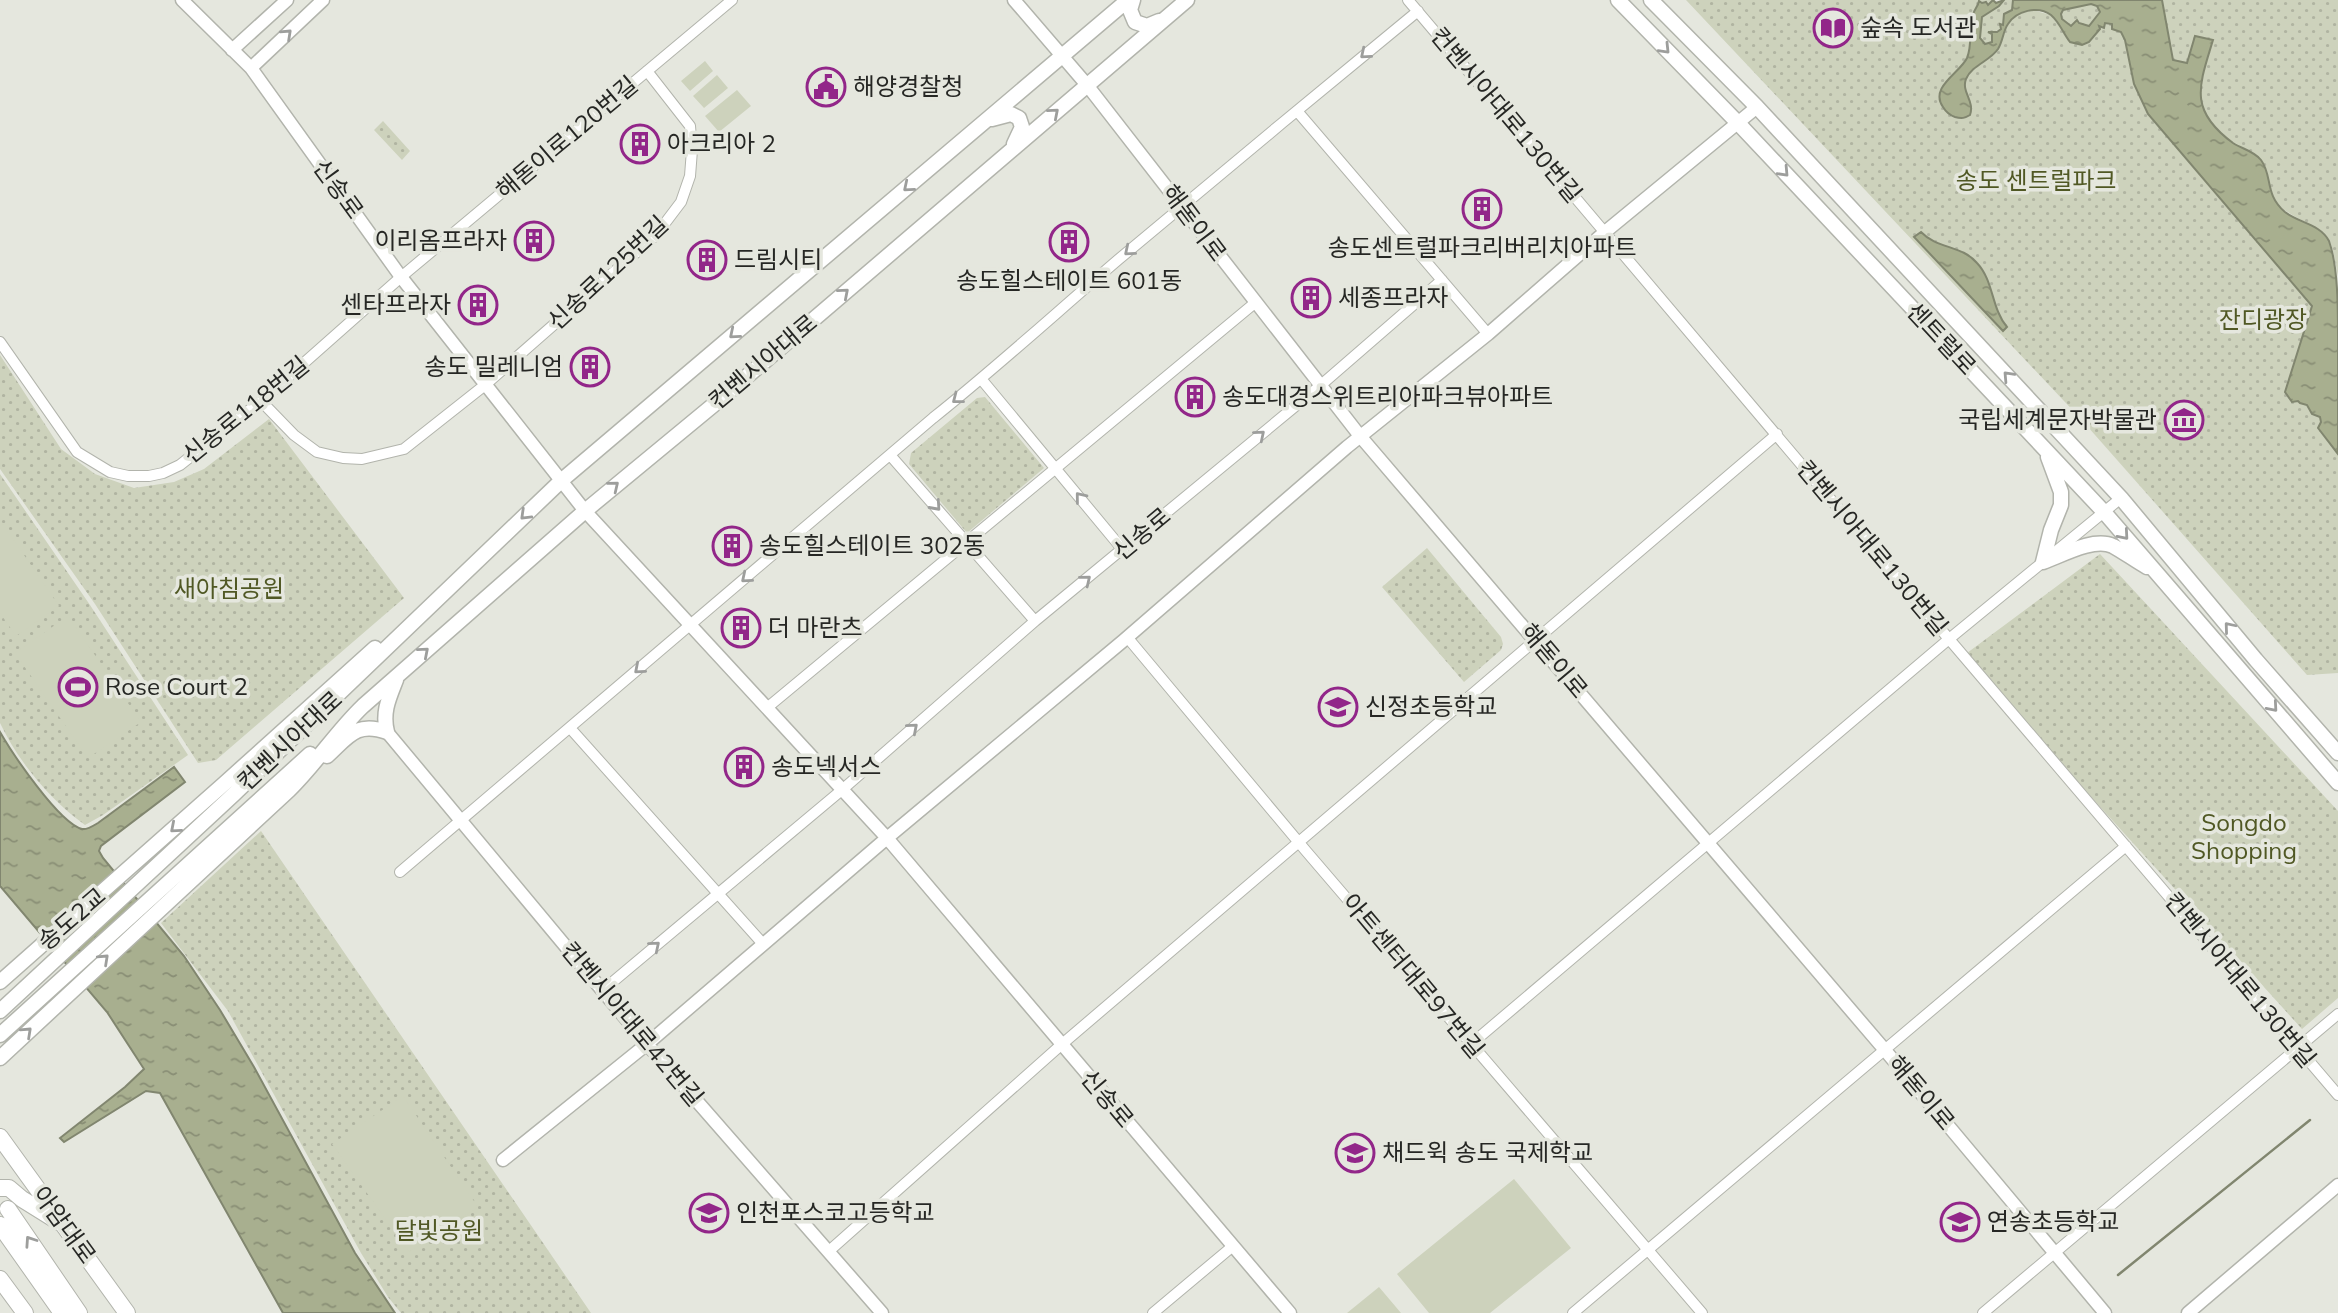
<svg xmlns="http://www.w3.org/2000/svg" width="2338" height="1313" font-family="Mulish,'Noto Sans KR',sans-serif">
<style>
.green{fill:url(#green-dots)}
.pitch{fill:#cdd2bc}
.water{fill:url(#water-ripples);stroke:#81866f;stroke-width:2;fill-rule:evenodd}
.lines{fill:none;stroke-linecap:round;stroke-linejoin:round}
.stream{stroke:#81866f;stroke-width:2.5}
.minor-casing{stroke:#b2b4ac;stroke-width:12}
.tertiary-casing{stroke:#b2b4ac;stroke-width:15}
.secondary-casing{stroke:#b2b4ac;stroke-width:17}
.primary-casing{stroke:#b2b4ac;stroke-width:18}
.trunk-casing{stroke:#b2b4ac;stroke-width:18}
.minor{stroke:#fff;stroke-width:10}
.tertiary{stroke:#fff;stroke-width:12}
.secondary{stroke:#fff;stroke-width:14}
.primary{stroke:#fff;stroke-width:16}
.trunk{stroke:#fff;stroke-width:16}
.oneway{stroke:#9d9e9c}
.labels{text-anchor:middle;stroke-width:7;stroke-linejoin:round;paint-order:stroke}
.poi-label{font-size:24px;fill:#262724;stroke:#e5e7de;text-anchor:start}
.street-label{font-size:24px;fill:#262724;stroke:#e5e7de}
.park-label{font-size:24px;fill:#505824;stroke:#e5e7de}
</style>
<defs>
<pattern id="green-dots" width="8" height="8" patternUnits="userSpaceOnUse" patternTransform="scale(1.75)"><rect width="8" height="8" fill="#cdd2bc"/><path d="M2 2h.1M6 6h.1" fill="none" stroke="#b0b4a1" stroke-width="1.8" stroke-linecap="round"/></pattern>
<pattern id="water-ripples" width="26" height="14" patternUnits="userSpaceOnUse" patternTransform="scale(1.75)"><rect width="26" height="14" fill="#a8af8f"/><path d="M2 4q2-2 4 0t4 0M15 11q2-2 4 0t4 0" fill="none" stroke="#898e75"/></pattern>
</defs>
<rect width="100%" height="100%" fill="#e5e7de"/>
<path class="green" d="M1686,0H1993L1988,5L1984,1L1983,3L1980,1L1971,27L1972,32L1967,58L1997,51L2009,22L2017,15L2032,10L2051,15L2070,42H2089L2099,30V26L2102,27L2105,23L2113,24L2112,28L2121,32L2125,40L2134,84L2148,114L2312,306L2285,392L2293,402L2298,401L2300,403L2307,405L2312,414L2320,417L2321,422L2318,428L2338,454V673L2307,675L2080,418Z
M2004,0H2013C2016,9 2006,16 2004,25L2000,24V29L1992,33L1991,42L1985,44L1980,38C1978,6 1990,19 2004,0Z
M2162,0H2338V276C2336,266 2334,254 2331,244C2322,222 2288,221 2273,198C2265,185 2269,165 2255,155C2251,152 2245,151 2240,148C2226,140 2211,125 2204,110C2196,94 2205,82 2203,68C2201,57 2198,47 2195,37L2187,63L2173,60Z
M2091,4L2097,6L2100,9L2098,17L2089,26H2085L2077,20L2071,26L2064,22L2061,14L2063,10Z
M383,121L410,151L402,160L374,130Z
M0,355L61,449L95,474L134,488L174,482L204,469L269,419L404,598L216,760L198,763L95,604L0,469Z
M985,397L1044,468L967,533L909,464L911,453L977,398Z
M0,474L90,605L188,755L103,815L85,825C50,800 18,761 0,723Z
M1427,548L1501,637L1503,644L1501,650L1464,682L1382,587Z
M2100,554L2338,811V998L2302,1029L1963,656Z
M261,831L591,1313H401L388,1297L361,1253L228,1011L161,923Z"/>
<path class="pitch" d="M705,61L713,71L690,91L681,81Z
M717,75L728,88L704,108L693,96Z
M737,90L751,106L719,132L705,116Z
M0,520L59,606L16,636L0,613Z
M68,616L141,722L88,758L15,653Z
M403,1096L478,1207L409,1252L332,1144Z
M1514,1179L1571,1248L1490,1313H1429L1397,1274Z
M1379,1287L1401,1313H1347Z"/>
<path class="water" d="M1993,0L1996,3L2004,0L1999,6L1982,17L1980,38L1985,44L1992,42V34L1988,32H1997L2001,29L2000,24L2003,25L2004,14L2012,10L2013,0H2162L2173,60L2187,63L2195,36L2213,40C2199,86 2188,110 2233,143C2242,149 2254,151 2261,160C2273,176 2264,194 2285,212C2299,223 2320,224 2329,241C2338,266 2338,308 2338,336C2338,375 2338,415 2338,454L2318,428L2321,422L2320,417L2312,414L2307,405L2300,403L2298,401L2292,402L2285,392L2312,306L2148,114L2134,84L2125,40L2121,32L2112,29V24L2105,23L2104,28L2099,26L2100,29L2089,42L2082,45L2070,42C2063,33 2060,23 2051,15C2038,5 2016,11 2008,24C2003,31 2003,41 1998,49C1990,61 1972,65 1966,79C1961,92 1975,101 1970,115C1965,118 1962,119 1955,117C1949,115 1946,112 1943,107C1929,87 1960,73 1967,58C1973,44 1968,28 1973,15C1974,9 1978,7 1979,1L1982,3L1986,2L1988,5ZM2091,4L2097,6L2100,12L2089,26L2079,23L2077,20L2071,26L2062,19L2061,14L2063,10Z
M1921,232C1937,249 1962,245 1977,263C1994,281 1991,308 2007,327L2003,331L1914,237Z
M0,732C12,753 59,823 82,829C87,830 93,826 98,823L174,767L185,782L101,846L99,851L103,858L184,956L220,1010L254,1067L355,1253L395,1313H283L160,1093L146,1091L64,1142L60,1138L125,1087L144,1069L107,1012L0,886Z"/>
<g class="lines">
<path class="stream" d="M2118,1275L2310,1120"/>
<defs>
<path id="minor" d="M1408,0L1949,639L2338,1095
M1297,111L1488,334
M0,342L77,452L110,472L128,476H149L163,473L180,465L261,401L401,277L732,0
M982,380L1123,550
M261,401L294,435L317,452L343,458L362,459L404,449L485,385L656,235L681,202L690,176L692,150L690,126L647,71
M890,455L1035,621
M1127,637L1306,851L1702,1313
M768,707L1256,302
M570,728L763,944
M400,872L933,418C997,367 1057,312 1119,259C1218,176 1318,93 1418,11
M603,990L843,789L1035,621L1321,385L1442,280
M1470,1045L1949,639L2121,498
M829,1251L1061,1045L1777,434
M1153,1313L1233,1246
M1573,1313L2126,846
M1983,1313L2338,1014"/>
<path id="tertiary" d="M182,0L251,68L401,277L585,511L887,838L1290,1313
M1014,0L1087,85L1360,436L1884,1049L2105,1313
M232,50L287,0
M251,68L323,0
M387,732L647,1044L882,1313
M503,1160L647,1044L887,838L1123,641L1347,447L1488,334L1605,232L1757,107
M2188,1313L2338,1185"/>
<path id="secondary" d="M1133,0L1130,10L1135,22L1147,26L1159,21
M1618,0L1738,123L2104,512L2338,783
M1651,0L1757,107L2121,498L2256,660L2338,753
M992,119L1011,114L1019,118L1022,127L1014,144
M2043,562C2062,555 2094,537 2113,546C2124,552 2136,561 2147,567
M2043,562L2051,530L2061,505V492L2048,457
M387,732C382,712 389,698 396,680
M327,756C348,737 356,721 387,732
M0,982L225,783L375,648
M0,1011L233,795L562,480L1128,0
M0,1035L310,754
M0,1058C96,968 193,880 289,790C315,765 335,733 363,706L585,511L717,402L1187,0"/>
<path id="primary" d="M0,1137L127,1313
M0,1188H9L22,1199L59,1222
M0,1279L25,1313"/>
<path id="trunk" d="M8,1209L79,1313
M0,1225L62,1313"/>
</defs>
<use href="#minor" class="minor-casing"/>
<use href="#tertiary" class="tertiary-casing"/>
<use href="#secondary" class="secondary-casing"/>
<use href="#primary" class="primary-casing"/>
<use href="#trunk" class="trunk-casing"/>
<use href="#minor" class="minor"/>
<use href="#tertiary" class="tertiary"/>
<use href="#secondary" class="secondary"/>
<use href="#primary" class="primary"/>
<use href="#trunk" class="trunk"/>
</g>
<defs><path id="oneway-chevron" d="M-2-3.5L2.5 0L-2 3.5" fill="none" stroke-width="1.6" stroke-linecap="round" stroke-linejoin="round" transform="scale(1.75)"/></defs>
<g class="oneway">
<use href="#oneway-chevron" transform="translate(287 34) rotate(-43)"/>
<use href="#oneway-chevron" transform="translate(1665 49) rotate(46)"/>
<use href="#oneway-chevron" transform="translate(1365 54) rotate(140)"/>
<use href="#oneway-chevron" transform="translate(1054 113) rotate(-41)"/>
<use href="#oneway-chevron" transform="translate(1784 172) rotate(47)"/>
<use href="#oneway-chevron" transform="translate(908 187) rotate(140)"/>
<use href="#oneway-chevron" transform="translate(1129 251) rotate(140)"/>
<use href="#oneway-chevron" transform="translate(844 293) rotate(-41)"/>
<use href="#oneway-chevron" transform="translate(734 334) rotate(140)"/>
<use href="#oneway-chevron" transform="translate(2008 376) rotate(-133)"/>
<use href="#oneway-chevron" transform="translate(957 399) rotate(142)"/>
<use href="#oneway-chevron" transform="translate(1260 435) rotate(-40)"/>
<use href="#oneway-chevron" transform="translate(614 486) rotate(-39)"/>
<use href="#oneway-chevron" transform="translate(1080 497) rotate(-129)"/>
<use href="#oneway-chevron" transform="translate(936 506) rotate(48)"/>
<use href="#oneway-chevron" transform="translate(525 515) rotate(136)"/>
<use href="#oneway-chevron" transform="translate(2124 535) rotate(49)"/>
<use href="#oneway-chevron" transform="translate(746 578) rotate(140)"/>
<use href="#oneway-chevron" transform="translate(1086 580) rotate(-39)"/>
<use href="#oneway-chevron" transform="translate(2229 627) rotate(-130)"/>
<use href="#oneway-chevron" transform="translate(424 652) rotate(-41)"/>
<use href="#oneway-chevron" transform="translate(639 669) rotate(139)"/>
<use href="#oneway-chevron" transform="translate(2273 707) rotate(49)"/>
<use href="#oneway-chevron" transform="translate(913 728) rotate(-41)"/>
<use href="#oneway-chevron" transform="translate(175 828) rotate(139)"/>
<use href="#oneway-chevron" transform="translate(655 946) rotate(-40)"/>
<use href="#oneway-chevron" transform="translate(104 959) rotate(-43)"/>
<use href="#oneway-chevron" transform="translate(27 1032) rotate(-43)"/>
<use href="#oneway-chevron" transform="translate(30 1241) rotate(-124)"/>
</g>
<defs>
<symbol id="library-ring" viewBox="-11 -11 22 22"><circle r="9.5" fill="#e5e7de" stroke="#922689" stroke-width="1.5"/><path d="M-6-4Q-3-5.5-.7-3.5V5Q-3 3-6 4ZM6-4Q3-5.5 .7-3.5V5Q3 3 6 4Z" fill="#922689"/></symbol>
<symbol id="civic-ring" viewBox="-11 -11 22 22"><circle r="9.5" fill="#e5e7de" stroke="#922689" stroke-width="1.5"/><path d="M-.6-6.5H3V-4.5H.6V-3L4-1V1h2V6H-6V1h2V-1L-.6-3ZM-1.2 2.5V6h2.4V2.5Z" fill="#922689"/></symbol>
<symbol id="building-ring" viewBox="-11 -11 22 22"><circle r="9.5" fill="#e5e7de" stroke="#922689" stroke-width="1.5"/><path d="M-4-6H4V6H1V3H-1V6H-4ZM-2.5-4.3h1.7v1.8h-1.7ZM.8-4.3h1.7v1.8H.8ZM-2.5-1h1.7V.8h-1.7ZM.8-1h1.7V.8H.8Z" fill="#922689"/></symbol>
<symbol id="museum-ring" viewBox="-11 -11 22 22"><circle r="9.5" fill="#e5e7de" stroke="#922689" stroke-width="1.5"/><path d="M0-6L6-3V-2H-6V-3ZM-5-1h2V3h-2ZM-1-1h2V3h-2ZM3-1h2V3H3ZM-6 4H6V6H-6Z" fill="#922689"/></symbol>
<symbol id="stadium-ring" viewBox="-11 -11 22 22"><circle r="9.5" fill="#e5e7de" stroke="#922689" stroke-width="1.5"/><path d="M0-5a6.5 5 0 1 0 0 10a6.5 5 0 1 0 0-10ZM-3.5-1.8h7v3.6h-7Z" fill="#922689"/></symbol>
<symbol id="school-ring" viewBox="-11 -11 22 22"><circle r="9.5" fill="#e5e7de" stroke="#922689" stroke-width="1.5"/><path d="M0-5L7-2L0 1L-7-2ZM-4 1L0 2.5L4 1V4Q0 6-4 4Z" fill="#922689"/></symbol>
</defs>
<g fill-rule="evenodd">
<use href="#library-ring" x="1811" y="6" width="44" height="44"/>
<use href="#civic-ring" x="804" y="65" width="44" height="44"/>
<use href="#building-ring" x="618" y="122" width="44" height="44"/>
<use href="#building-ring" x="1460" y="187" width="44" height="44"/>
<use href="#building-ring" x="512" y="219" width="44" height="44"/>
<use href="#building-ring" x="1047" y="220" width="44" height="44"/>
<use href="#building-ring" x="685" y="238" width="44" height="44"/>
<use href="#building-ring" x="1289" y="276" width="44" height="44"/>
<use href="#building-ring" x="456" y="283" width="44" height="44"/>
<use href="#building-ring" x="568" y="345" width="44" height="44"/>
<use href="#building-ring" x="1173" y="375" width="44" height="44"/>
<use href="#museum-ring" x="2162" y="398" width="44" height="44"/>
<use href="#building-ring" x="710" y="524" width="44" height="44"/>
<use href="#building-ring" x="719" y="606" width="44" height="44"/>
<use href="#stadium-ring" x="56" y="665" width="44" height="44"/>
<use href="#school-ring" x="1316" y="685" width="44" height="44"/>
<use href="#building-ring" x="722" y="745" width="44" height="44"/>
<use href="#school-ring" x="1333" y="1131" width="44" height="44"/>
<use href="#school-ring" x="687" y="1191" width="44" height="44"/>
<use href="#school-ring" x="1938" y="1200" width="44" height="44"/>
</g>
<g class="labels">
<g class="poi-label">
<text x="1860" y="36">숲속 도서관</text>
<text x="853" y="95">해양경찰청</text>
<text x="667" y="152">아크리아 2</text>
<text x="507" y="249" text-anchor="end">이리옴프라자</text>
<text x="1482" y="256" text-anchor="middle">송도센트럴파크리버리치아파트</text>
<text x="734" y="268">드림시티</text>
<text x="1069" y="289" text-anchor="middle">송도힐스테이트 601동</text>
<text x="1338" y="306">세종프라자</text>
<text x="451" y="313" text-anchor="end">센타프라자</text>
<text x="563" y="375" text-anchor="end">송도 밀레니엄</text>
<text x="1222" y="405">송도대경스위트리아파크뷰아파트</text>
<text x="2157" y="428" text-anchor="end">국립세계문자박물관</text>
<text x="759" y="554">송도힐스테이트 302동</text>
<text x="768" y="636">더 마란츠</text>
<text x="105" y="695">Rose Court 2</text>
<text x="1365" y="715">신정초등학교</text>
<text x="771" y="775">송도넥서스</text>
<text x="1382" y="1161">채드윅 송도 국제학교</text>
<text x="736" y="1221">인천포스코고등학교</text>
<text x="1987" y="1230">연송초등학교</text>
</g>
<g class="street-label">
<text transform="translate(1506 115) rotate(50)" y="8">컨벤시아대로130번길</text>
<text transform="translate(567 138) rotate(-40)" y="8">해돋이로120번길</text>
<text transform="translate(338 189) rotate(54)" y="8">신송로</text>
<text transform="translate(1194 223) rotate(53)" y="8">해돋이로</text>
<text transform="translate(608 273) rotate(-43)" y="8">신송로125번길</text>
<text transform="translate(1941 339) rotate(47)" y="8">센트럴로</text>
<text transform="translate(763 362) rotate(-40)" y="8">컨벤시아대로</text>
<text transform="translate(246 410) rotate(-39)" y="8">신송로118번길</text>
<text transform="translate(1142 534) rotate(-40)" y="8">신송로</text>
<text transform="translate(1872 548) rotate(50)" y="8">컨벤시아대로130번길</text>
<text transform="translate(1554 661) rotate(50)" y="8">해돋이로</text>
<text transform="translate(290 741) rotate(-43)" y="8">컨벤시아대로</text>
<text transform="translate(72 919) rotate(-41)" y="8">송도2교</text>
<text transform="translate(1413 976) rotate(50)" y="8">아트센터대로97번길</text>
<text transform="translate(2240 980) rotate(50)" y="8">컨벤시아대로130번길</text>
<text transform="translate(632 1024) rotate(50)" y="8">컨벤시아대로42번길</text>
<text transform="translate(1921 1093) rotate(50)" y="8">해돋이로</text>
<text transform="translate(1107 1099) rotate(50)" y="8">신송로</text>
<text transform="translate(64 1225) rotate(54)" y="8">아암대로</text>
</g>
<g class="park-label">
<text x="2036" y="189">송도 센트럴파크</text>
<text x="2263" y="328">잔디광장</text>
<text x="229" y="597">새아침공원</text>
<text x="2244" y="831">Songdo<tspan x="2244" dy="28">Shopping</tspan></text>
<text x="439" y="1239">달빛공원</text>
</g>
</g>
</svg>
